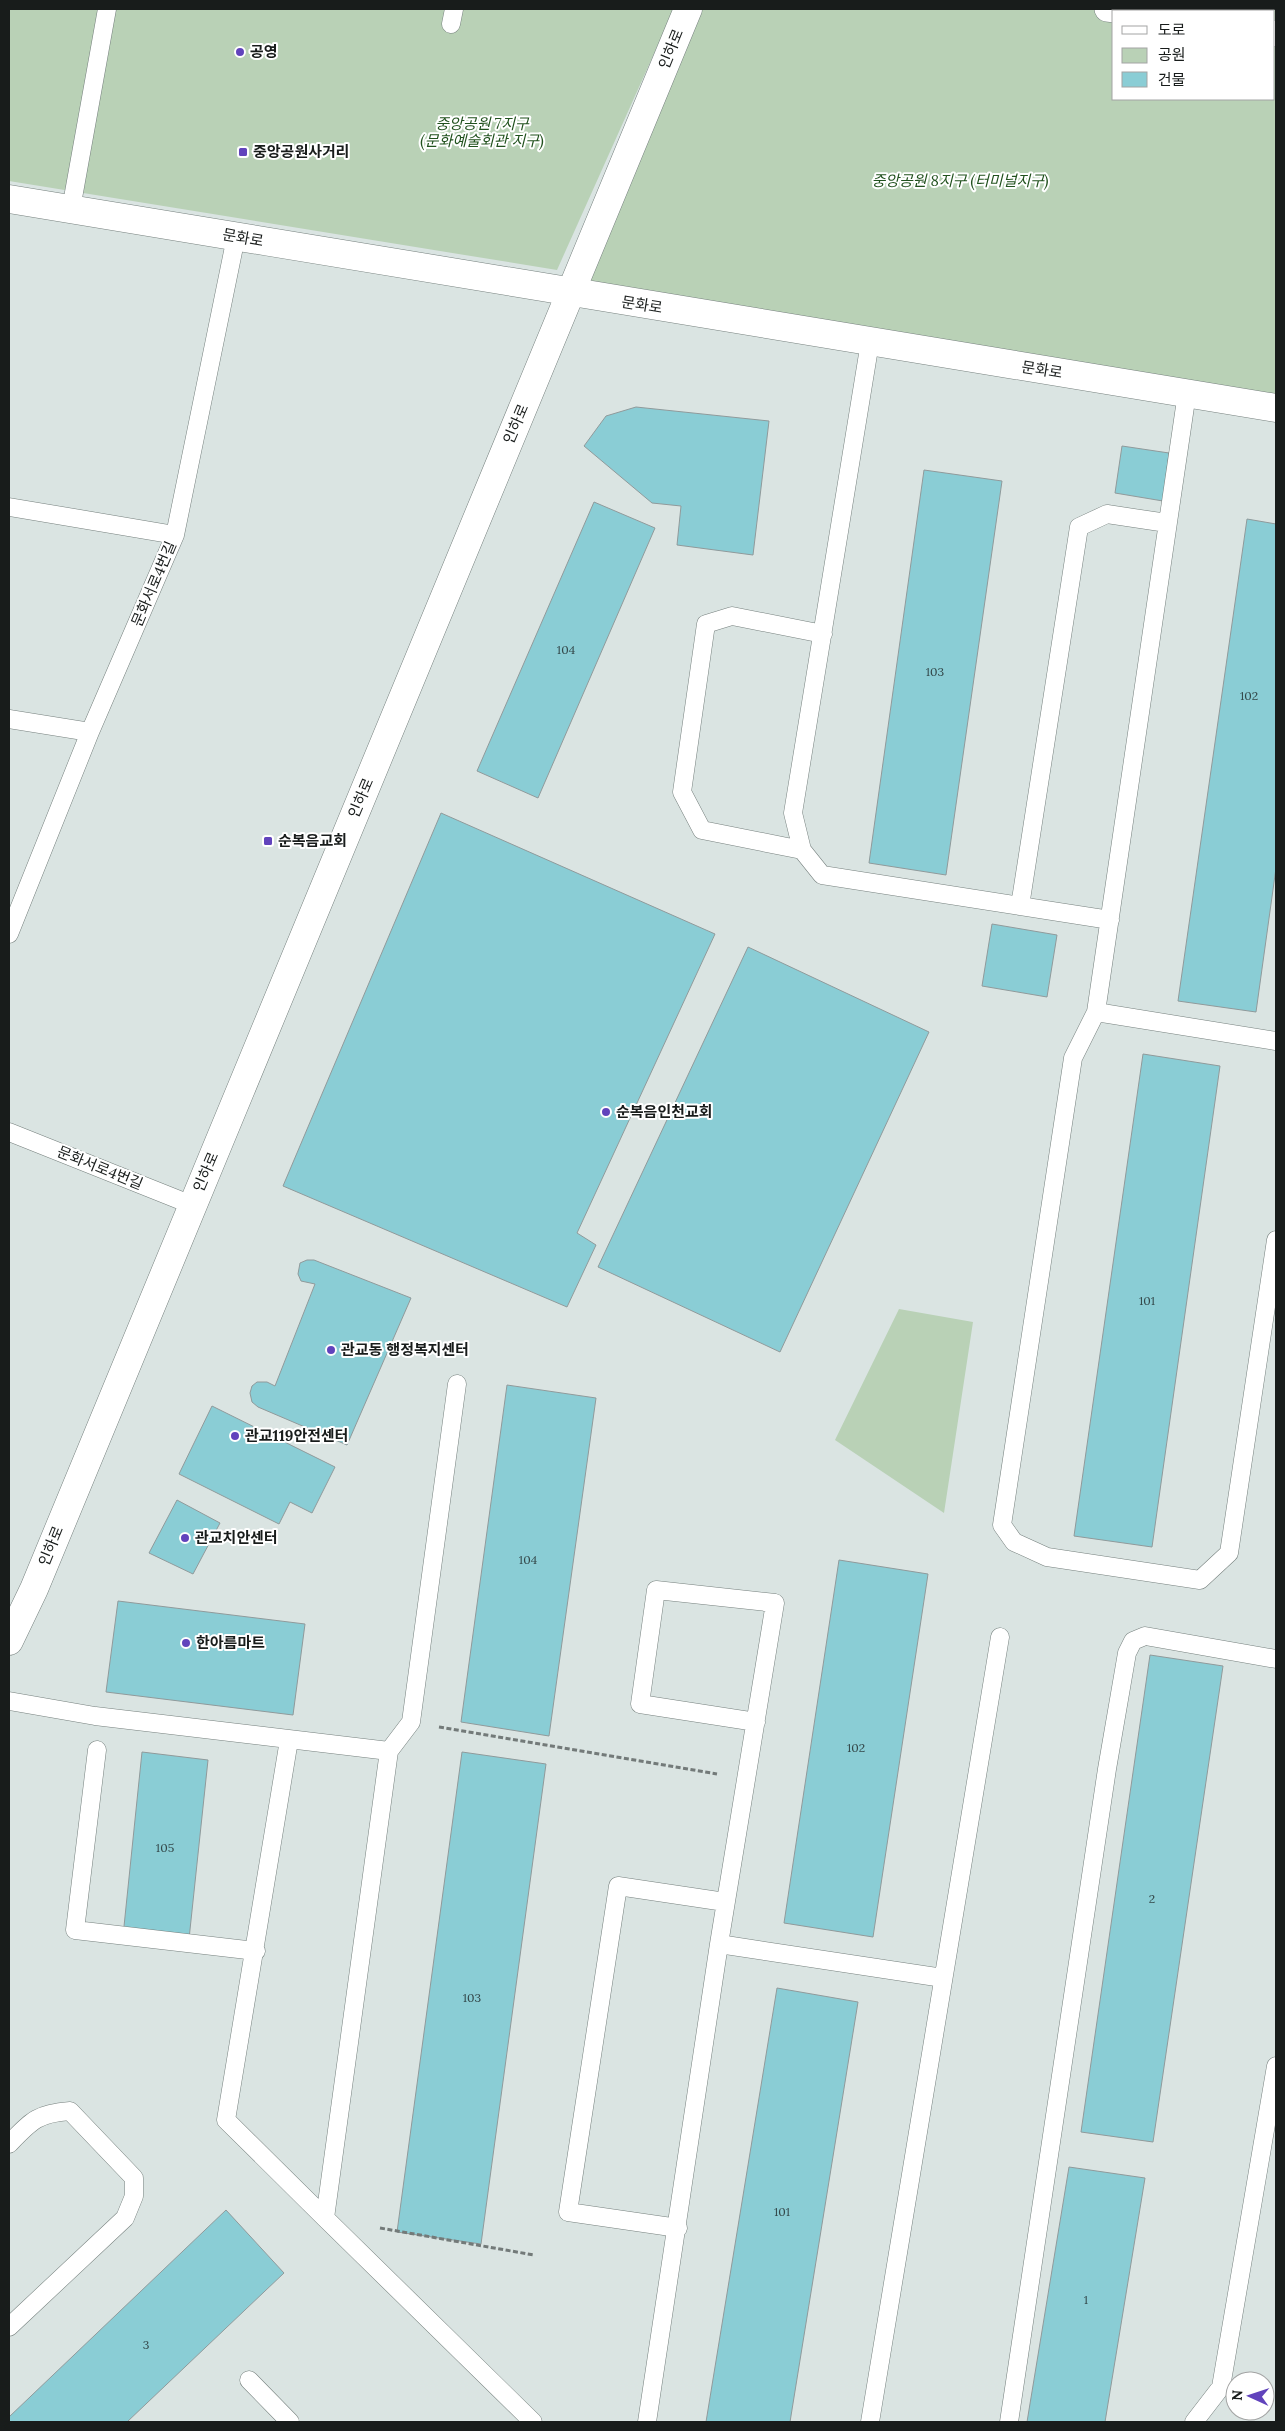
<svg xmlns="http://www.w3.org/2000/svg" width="1285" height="2431" font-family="Lora,'Noto Sans KR',serif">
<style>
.green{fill:#b9d1b6;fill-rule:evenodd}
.building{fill:#8acdd5;stroke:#909a9b}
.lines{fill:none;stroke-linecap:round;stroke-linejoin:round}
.service-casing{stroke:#76807e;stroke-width:19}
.pedestrian-casing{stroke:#76807e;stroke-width:26}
.secondary-casing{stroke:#76807e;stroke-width:29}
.path{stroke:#737a79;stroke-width:3;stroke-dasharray:5 2.5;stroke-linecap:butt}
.service{stroke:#fff;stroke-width:18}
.pedestrian{stroke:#fff;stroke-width:25}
.secondary{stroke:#fff;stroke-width:28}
.poi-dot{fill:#6143bc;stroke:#fff;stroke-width:2}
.labels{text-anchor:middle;stroke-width:4;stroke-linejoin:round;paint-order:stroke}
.number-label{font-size:12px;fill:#34484a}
.street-label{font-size:15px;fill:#181c1b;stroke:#fff}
.poi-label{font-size:15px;font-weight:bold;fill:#181c1b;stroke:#fff;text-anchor:start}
.park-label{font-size:15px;font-style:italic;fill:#20511d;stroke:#fff}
</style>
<rect width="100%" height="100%" fill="#dae4e2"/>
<path class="green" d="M9,9H674L557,270L9,181Z
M688,9H1276V408L571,293ZM1114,11H1274V99H1114Z
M899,1309L973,1322L944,1513L835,1440Z"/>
<path class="building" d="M636,407L769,421L753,555L677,545L681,506L652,503L584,446L606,416Z
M1122,446L1169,453L1163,501L1115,493Z
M924,470L1002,481L946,875L869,863Z
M594,502L655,528L538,798L477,771Z
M1247,519L1276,524V868L1256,1012L1178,1001Z
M441,813L715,934L577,1233L596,1245L567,1307L283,1186Z
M992,924L1057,935L1047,997L982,986Z
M748,947L929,1032L780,1352L598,1267Z
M1143,1054L1220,1066L1152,1547L1074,1536Z
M307,1260H314L411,1298L347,1445L258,1407L252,1402L250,1393L252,1386L257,1382H267L275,1386L315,1284L301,1281L298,1274L300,1263Z
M507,1385L596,1398L549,1736L461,1722Z
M212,1406L335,1467L312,1513L290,1502L279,1524L179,1474Z
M177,1500L220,1523L193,1574L149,1553Z
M839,1560L928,1574L873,1937L784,1923Z
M118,1601L305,1624L293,1715L106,1692Z
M1150,1655L1223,1666L1153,2142L1081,2132Z
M142,1752L208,1760L189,1939L123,1936Z
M462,1752L546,1764L481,2244L397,2232Z
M777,1988L858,2002L790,2422H706Z
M1069,2167L1145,2178L1105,2422H1027Z
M226,2210L284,2273L127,2422H9V2417Z"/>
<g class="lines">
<defs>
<path id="service" d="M451,24L454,9
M71,209L107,9
M870,342L793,813L802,850L822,875L1110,920
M1187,393L1096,1012L1073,1058L1002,1525L1014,1542L1047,1557L1200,1580L1229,1553L1276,1240
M9,507L175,535
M9,719L90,732
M802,850L702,830L682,792L706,624L732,616L823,634
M1020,906L1079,527L1107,514L1167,523
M9,934L90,732L175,535L236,237
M1096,1012L1276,1041
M9,1132L192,1205
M457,1384L411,1722L389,1751L325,2218L533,2422
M9,1701L95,1716L389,1751
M289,1740L226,2120L325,2218
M97,1750L75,1930L256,1951
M719,1944L943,1978
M9,2144C31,2121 38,2113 70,2111L134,2178V2196L125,2218L9,2327
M678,2228L568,2212L618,1886L725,1902
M249,2380L290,2422
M647,2422L719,1944L775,1603L656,1590L640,1704L756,1722
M870,2422L1000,1637
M1009,2422L1107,1769L1127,1653L1133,1641L1145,1636L1276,1659
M1194,2422L1221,2387L1276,2066"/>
<path id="pedestrian" d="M1107,9L1124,11
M1274,33L1276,34"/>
<path id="secondary" d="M9,199L1276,408
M9,1641L34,1589L688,9"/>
</defs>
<use href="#service" class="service-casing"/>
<use href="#pedestrian" class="pedestrian-casing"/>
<use href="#secondary" class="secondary-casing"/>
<path class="path" d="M439,1727L717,1774
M380,2228L534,2255"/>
<use href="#service" class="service"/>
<use href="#pedestrian" class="pedestrian"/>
<use href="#secondary" class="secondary"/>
</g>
<g class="poi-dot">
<circle cx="240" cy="52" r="5"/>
<rect x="238" y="147" width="10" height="10" rx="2.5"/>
<rect x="263" y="836" width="10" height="10" rx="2.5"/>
<circle cx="606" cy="1112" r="5"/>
<circle cx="331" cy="1350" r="5"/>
<circle cx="235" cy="1436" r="5"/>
<circle cx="185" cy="1538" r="5"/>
<circle cx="186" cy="1643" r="5"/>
</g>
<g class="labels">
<g class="number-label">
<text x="566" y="654">104</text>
<text x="935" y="676">103</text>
<text x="1249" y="700">102</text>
<text x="1147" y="1305">101</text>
<text x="528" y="1564">104</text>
<text x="856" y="1752">102</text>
<text x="165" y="1852">105</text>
<text x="1152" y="1903">2</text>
<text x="472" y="2002">103</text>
<text x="782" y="2216">101</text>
<text x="1086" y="2304">1</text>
<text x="146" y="2349">3</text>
</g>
<g class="street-label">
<text transform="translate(671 49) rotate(-68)" y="5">인하로</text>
<text transform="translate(243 238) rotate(10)" y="5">문화로</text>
<text transform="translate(642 305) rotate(9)" y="5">문화로</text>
<text transform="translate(1042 370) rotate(9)" y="5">문화로</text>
<text transform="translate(516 424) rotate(-67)" y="5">인하로</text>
<text transform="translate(154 584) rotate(-67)" y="5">문화서로4번길</text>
<text transform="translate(361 798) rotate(-67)" y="5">인하로</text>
<text transform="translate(100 1168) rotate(22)" y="5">문화서로4번길</text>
<text transform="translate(206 1172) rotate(-67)" y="5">인하로</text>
<text transform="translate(51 1546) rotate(-68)" y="5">인하로</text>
</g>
<g class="poi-label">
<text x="250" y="57">공영</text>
<text x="253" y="157">중앙공원사거리</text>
<text x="278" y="846">순복음교회</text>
<text x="616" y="1117">순복음인천교회</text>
<text x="341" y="1355">관교동 행정복지센터</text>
<text x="245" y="1441">관교119안전센터</text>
<text x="195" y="1543">관교치안센터</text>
<text x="196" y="1648">한아름마트</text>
</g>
<g class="park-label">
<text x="482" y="129">중앙공원 7지구<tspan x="482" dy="17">(문화예술회관 지구)</tspan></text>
<text x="960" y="186">중앙공원 8지구 (터미널지구)</text>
</g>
</g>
<rect width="1285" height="2431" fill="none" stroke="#181c1b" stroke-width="20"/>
<rect x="1112" y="10" width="162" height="90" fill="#ffffff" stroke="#a3a4a4"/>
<rect x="1122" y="26" width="25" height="8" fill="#ffffff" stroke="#a3a4a4"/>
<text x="1158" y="35" font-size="15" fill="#181c1b">도로</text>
<rect x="1122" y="48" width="25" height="15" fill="#b9d1b6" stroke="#a3a4a4"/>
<text x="1158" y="60" font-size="15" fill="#181c1b">공원</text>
<rect x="1122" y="72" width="25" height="15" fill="#8acdd5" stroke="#a3a4a4"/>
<text x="1158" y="85" font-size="15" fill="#181c1b">건물</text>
<g transform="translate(1250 2396) rotate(273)"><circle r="24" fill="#ffffff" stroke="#a3a4a4"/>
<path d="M0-4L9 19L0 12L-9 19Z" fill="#6143bc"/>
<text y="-8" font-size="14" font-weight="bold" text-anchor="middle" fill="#181c1b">N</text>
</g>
</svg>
